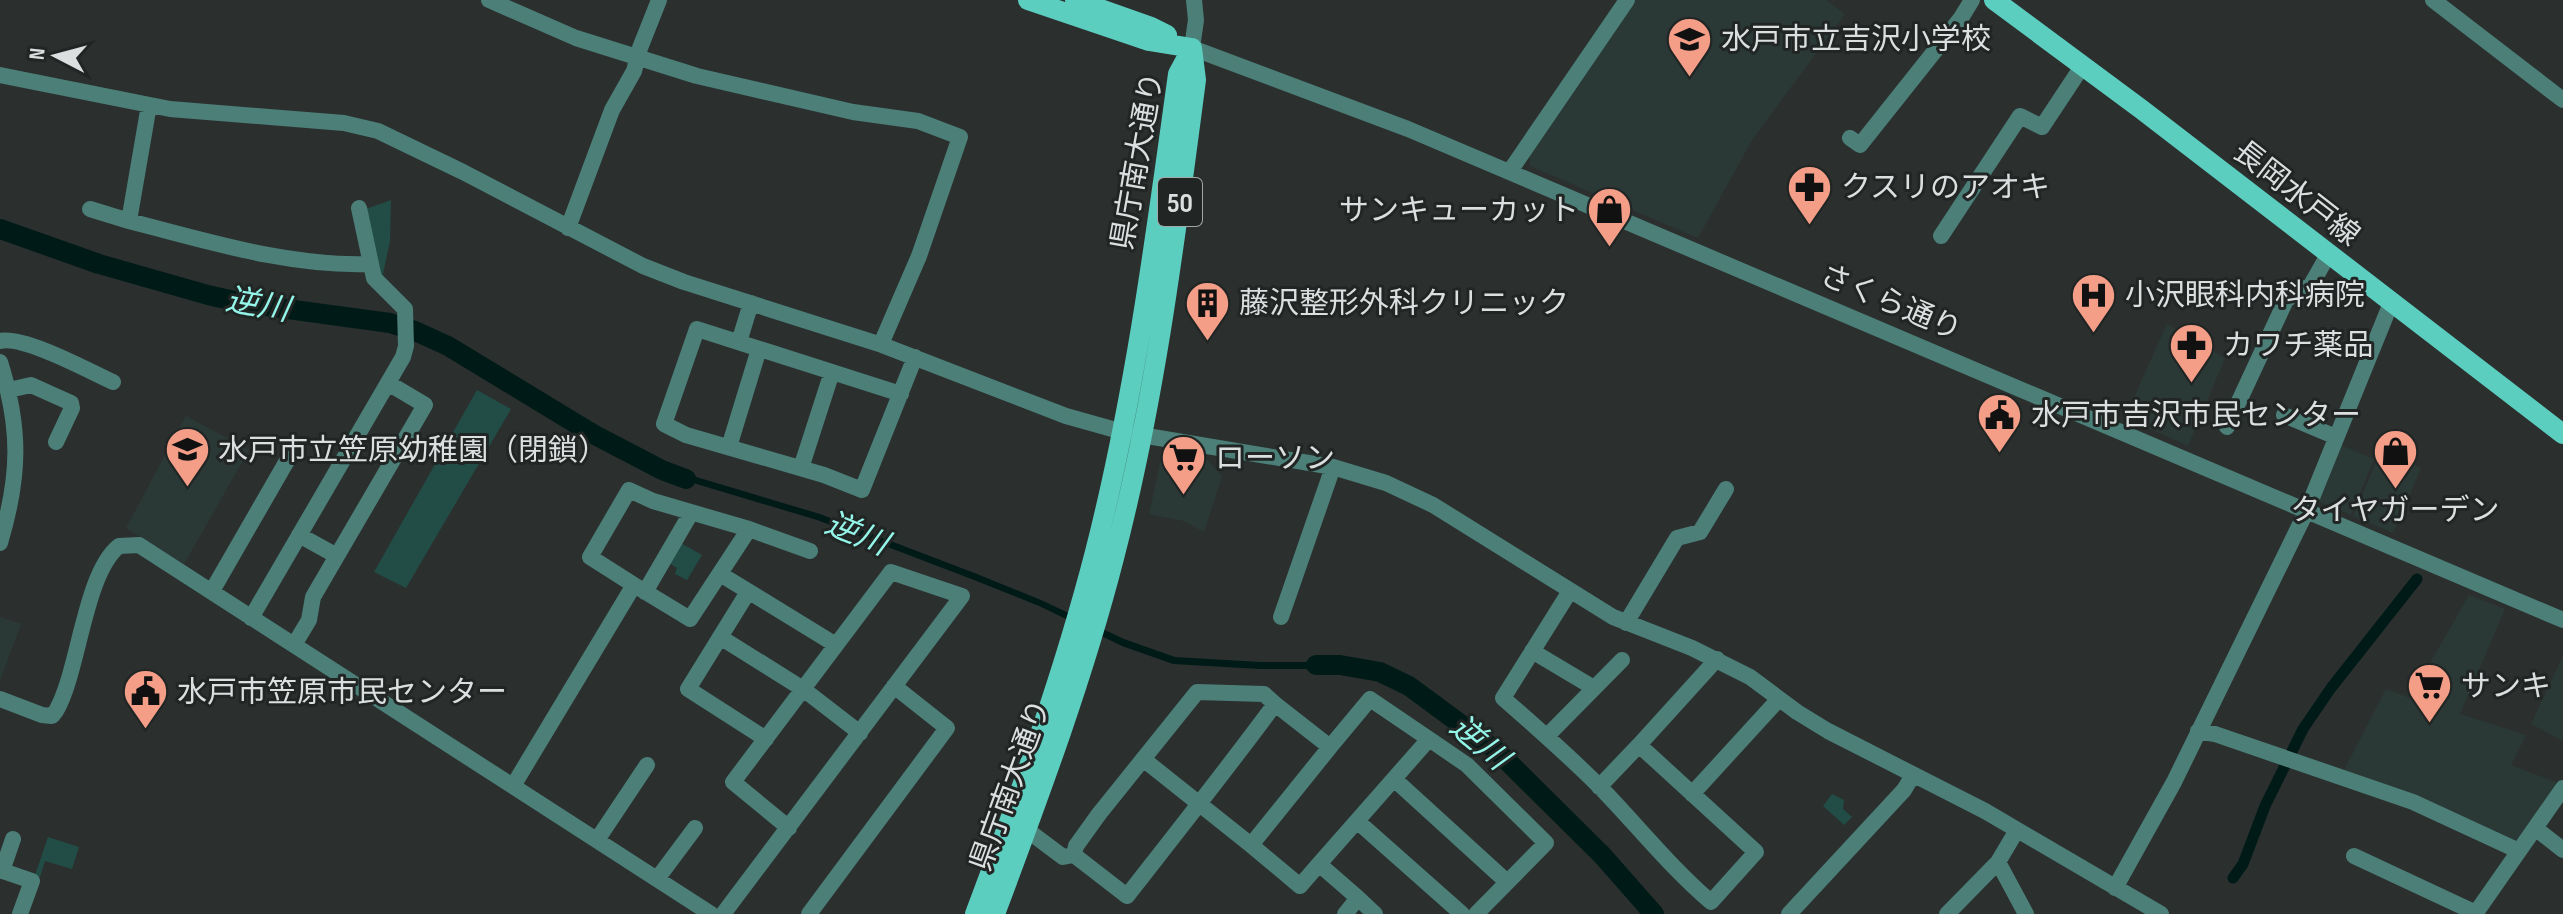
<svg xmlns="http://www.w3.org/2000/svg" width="2563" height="914" font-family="'Sofia Sans Condensed','Noto Sans JP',sans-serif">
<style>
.built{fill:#2b3936}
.green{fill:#224c46}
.water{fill:#001b17}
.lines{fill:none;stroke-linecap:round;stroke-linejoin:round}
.canal{stroke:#001b17;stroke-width:11}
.river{stroke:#001b17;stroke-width:20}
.minor{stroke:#4b7f78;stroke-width:16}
.major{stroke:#5bcec0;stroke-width:20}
.labels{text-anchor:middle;stroke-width:6;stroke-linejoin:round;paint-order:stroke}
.shield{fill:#212625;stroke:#a4a8a7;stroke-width:2}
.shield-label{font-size:28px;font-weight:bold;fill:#dcdfdf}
.poi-label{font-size:30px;fill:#dcdfdf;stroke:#212625;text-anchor:start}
.street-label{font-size:30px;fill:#dcdfdf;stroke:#212625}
.water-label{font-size:32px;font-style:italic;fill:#94f6e9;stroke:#212625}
</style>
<rect width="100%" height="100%" fill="#2b302f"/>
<path class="built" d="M1636,0H1826L1845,14L1752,140L1698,238L1530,166V155Z
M2167,324L2225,358L2188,446L2125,417Z
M186,416L249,450L184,564L126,528Z
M2338,444L2374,459L2351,515L2315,500Z
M1163,450L1205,457L1222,476L1204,532L1184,521L1149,514Z
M2381,451L2421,468L2393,533L2353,516Z
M2469,595L2505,609L2460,714L2526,735L2511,765L2560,784L2517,847L2342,774L2386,689L2410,698Z
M0,617L21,624L0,681Z
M2563,656V741L2531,724Z"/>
<path class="green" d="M391,200L390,241L382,279L363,210Z
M477,390L511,409L406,588L374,572Z
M679,542L702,555L687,580L675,574L677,568L667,562Z
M1832,794L1844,800L1843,809L1852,817L1844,825L1823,806Z
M48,837L79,847L72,869L45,861L40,877L35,875Z"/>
<path class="water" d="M663,467L820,514L977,574L1041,600L1124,639L1175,657L1260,662H1341L1340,669H1260L1173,664L1122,646L1039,606L974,580L817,520L660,473Z"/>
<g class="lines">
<path class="canal" d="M2233,878L2243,864L2265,806L2303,729L2331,688L2417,579"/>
<path class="river" d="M0,229L99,264L208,295L243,303L390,323L415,331L448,346L593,434L662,470L686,479
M1316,665H1340L1380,672L1409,686L1497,751L1602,855L1654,914"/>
<path class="minor" d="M489,0L576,38L697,76L853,112L918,121L960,137L919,256L881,344
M1194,0L1196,20L1192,48L1408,129L2563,620
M2433,0L2563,100
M0,75L170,109L344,123L378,131L463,172L643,266L684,282L882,345L1066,416L1123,432L1333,467L1386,483L1433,505L1613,617L1692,648L1750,677L1797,712L1828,731L1985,811L2161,914
M149,105L129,221C207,241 289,267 371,264
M1850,138L1860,145L1961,18L1972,0
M1510,171L1627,0
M90,209L129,221
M568,228L612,110L634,71L640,48L659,0
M1941,236L2020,116L2042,127L2083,65
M0,341C23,335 89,371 113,382
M739,342L751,303
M0,362C21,429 20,476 0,543
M9,390L31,385L71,403L72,408L56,442
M901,394L697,329L664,424L686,435L824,475L862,490L915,357
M2284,415L2336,437
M2227,427L2286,300L2311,285L2328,255
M729,447L759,349
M801,468L832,372
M749,529L810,551
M299,535L337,556
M720,574L836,645
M212,591L288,459
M1570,591L1503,698C1536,727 1568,755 1599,786C1637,825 1670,867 1711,902L1756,852L1639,745L1599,787
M645,592L691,513
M748,592L688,689L766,739
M1281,617L1333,467
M251,618L403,357L406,346L405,309L374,278L359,208
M1626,623L1677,538L1700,532L1726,489
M720,637L803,689L860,733
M294,645L309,620L313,597L425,405L388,383
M1532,651L1594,688
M0,699L42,715L52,716L56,711C79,672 84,574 119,546L139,545L711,914
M2198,731L2215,734L2413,802L2519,851
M1547,736L1622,660
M1639,745L1717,659
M1330,747L1370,699L1429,739
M1394,779L1507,882
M513,786L634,585L590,557L629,490L653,501L749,529L690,619L634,585
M1692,794L1779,699
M1357,821L1462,914
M2535,828L2563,850
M1027,830L1063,857L1074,855L1127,896C1177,832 1227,769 1275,704L1330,747L1251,845L1143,759
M2017,830L1998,862L2026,914
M597,840L647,765
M1251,845L1300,886L1319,864
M1074,855L1076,846L1099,814L1197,692L1264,694L1275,704
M2354,856L2476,913
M0,870L32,881L20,914
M2,871L13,839
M657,879L695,828
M2115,888L2174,782L2307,510L2391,303
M1358,898L1375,914
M723,914L962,596L891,572L733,782L789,828
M809,914L947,728L894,686
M1345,914L1358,898L1319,864L1429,739L1467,765L1546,843L1476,914
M1789,914L1904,790L1913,775
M1947,914L1998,862
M2475,914L2563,788"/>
<path class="major" d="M1028,0L1149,41L1192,48
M1075,0L1151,27L1167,35
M1994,0L2141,109L2563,434
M975,914C1020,794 1063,676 1095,552C1135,395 1156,234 1178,74L1192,48
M995,914C1039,796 1083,679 1114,558C1155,401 1175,240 1196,80L1192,48"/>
</g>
<defs>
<symbol id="school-pin" viewBox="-11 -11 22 30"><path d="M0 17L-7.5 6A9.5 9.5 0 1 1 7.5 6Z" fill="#f49e88" stroke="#212625"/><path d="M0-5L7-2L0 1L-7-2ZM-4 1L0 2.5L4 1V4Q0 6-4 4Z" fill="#111"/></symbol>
<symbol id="pharmacy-pin" viewBox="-11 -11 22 30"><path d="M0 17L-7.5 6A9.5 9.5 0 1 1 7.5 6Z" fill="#f49e88" stroke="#212625"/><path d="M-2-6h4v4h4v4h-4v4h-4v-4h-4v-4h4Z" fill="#111"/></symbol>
<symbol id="shop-pin" viewBox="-11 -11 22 30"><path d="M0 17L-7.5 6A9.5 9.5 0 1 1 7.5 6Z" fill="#f49e88" stroke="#212625"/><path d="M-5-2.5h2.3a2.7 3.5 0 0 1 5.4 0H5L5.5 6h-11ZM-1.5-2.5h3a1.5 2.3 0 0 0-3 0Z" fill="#111"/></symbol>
<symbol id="hospital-pin" viewBox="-11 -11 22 30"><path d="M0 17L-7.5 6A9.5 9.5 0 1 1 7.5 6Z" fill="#f49e88" stroke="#212625"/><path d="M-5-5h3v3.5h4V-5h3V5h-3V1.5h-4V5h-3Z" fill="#111"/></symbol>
<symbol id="building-pin" viewBox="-11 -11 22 30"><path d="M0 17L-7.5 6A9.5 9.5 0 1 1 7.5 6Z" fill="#f49e88" stroke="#212625"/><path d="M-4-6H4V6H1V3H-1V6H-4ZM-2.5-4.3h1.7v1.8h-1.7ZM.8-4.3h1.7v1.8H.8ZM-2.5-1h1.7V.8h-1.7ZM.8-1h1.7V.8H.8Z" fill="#111"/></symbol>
<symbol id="civic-pin" viewBox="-11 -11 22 30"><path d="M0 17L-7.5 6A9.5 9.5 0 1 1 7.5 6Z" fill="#f49e88" stroke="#212625"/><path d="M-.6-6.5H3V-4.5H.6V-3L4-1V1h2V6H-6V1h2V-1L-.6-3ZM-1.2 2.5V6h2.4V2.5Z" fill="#111"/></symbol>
<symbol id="supermarket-pin" viewBox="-11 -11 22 30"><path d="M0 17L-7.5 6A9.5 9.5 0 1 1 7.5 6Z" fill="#f49e88" stroke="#212625"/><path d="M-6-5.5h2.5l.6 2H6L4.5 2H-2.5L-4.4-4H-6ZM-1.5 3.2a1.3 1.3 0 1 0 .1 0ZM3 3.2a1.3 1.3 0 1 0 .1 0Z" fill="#111"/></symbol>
</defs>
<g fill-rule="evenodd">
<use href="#school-pin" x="1664" y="14" width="51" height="69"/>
<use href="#pharmacy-pin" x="1784" y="162" width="51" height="69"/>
<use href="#shop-pin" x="1584" y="184" width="51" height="69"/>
<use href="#hospital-pin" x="2068" y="270" width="51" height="69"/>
<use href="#building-pin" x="1182" y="278" width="51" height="69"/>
<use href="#pharmacy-pin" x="2166" y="320" width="51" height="69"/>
<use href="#civic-pin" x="1974" y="390" width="51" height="69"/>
<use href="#school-pin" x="162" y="424" width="51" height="69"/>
<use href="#shop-pin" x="2370" y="426" width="51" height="69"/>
<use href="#supermarket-pin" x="1158" y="432" width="51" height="69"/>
<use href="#supermarket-pin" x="2404" y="660" width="51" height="69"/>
<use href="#civic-pin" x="120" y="666" width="51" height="69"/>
</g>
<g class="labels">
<rect class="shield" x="1158" y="178" width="44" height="48" rx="6"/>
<g class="shield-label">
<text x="1180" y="212">50</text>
</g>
<g class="poi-label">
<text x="1721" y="49">水戸市立吉沢小学校</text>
<text x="1841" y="197">クスリのアオキ</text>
<text x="1579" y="220" text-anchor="end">サンキューカット</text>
<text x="2125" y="305">小沢眼科内科病院</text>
<text x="1239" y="313">藤沢整形外科クリニック</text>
<text x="2223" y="355">カワチ薬品</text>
<text x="2031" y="425">水戸市吉沢市民センター</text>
<text x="218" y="460">水戸市立笠原幼稚園（閉鎖）</text>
<text x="1215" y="468">ローソン</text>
<text x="2395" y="520" text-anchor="middle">タイヤガーデン</text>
<text x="2461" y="696">サンキ</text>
<text x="177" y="702">水戸市笠原市民センター</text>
</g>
<g class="street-label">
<text transform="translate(1137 161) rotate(-80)" y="10">県庁南大通り</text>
<text transform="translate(2297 193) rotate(38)" y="10">長岡水戸線</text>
<text transform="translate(1891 302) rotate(23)" y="10">さくら通り</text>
<text transform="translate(1010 785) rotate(-70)" y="10">県庁南大通り</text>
</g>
<g class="water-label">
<text transform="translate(258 304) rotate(10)" y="11">逆川</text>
<text transform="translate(857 533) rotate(22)" y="11">逆川</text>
<text transform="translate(1480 742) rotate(40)" y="11">逆川</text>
</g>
</g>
<g transform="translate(56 56) rotate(276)" stroke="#212625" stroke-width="6" paint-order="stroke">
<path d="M0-6L14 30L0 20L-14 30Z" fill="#dcdfdf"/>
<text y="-12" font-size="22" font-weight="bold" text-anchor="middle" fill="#dcdfdf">N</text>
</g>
</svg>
